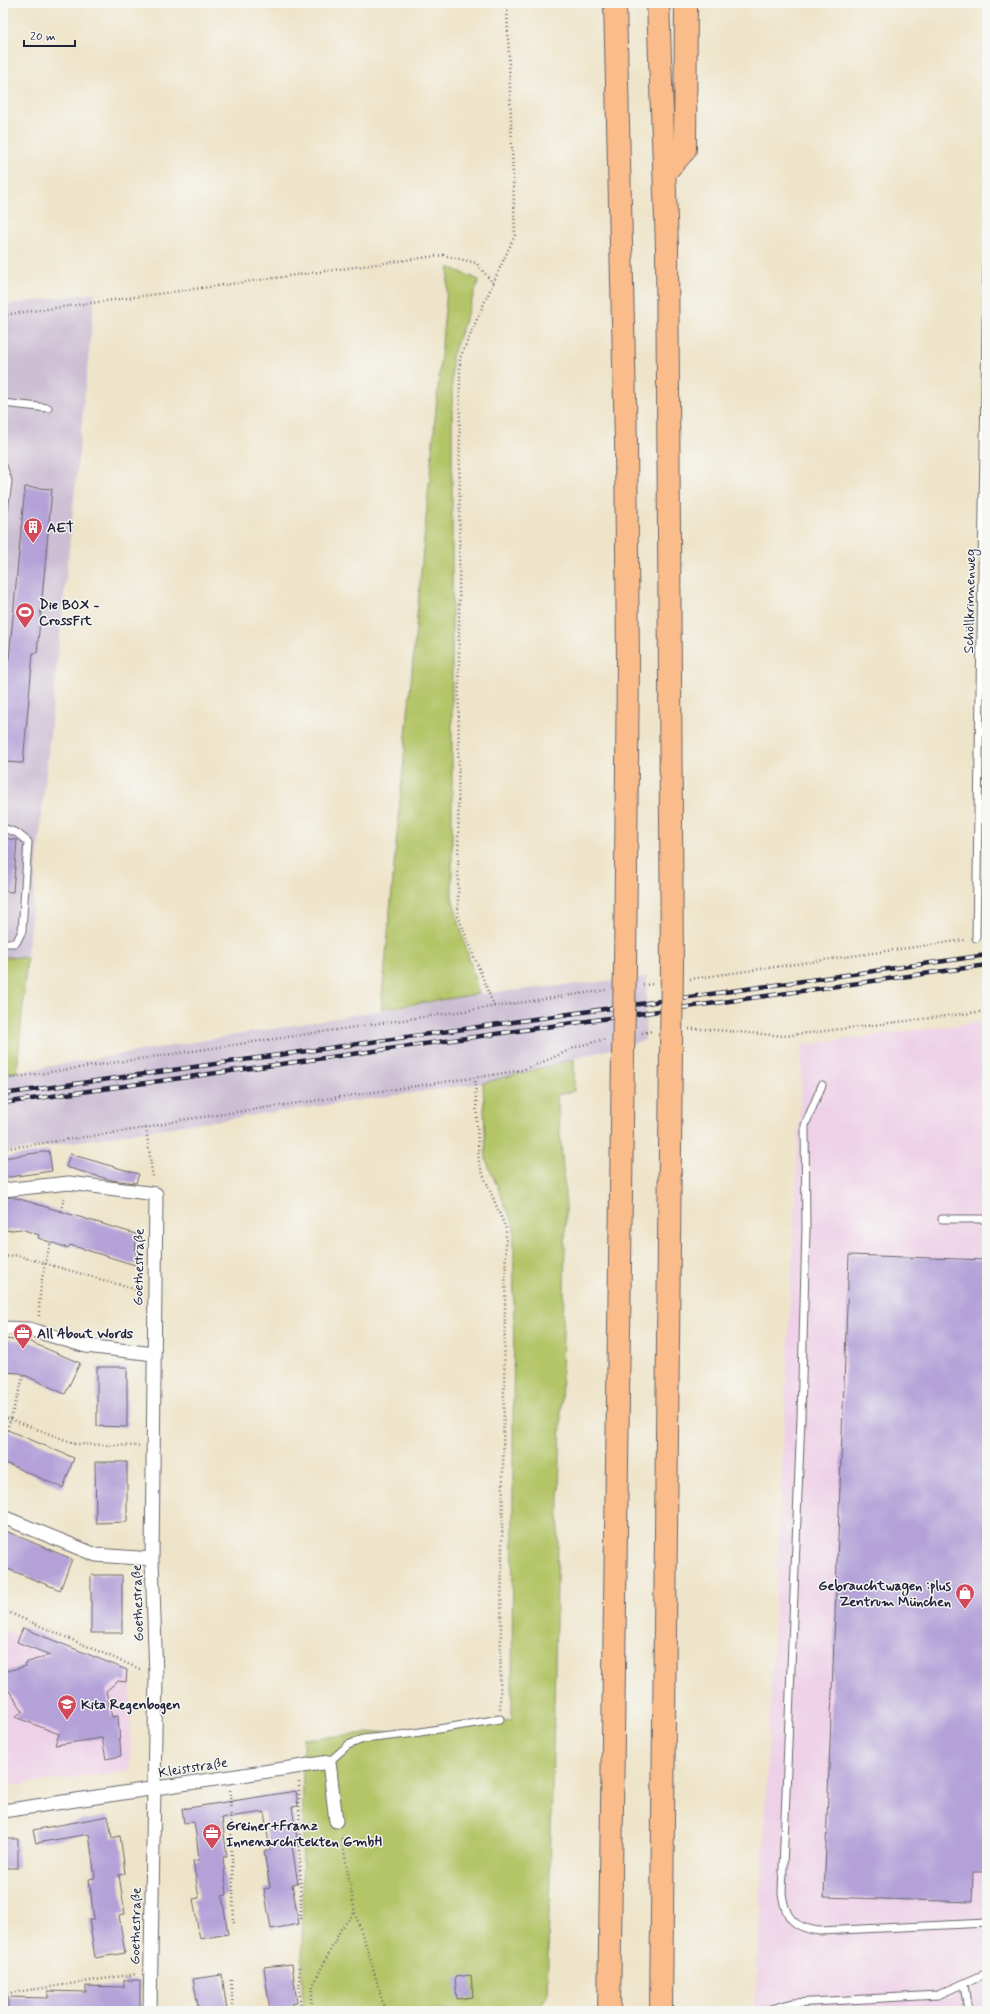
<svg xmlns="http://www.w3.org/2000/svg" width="990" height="2014" font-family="Mynerve,sans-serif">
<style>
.built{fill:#eed0e7}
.industrial{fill:#ccbed3}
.green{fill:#b4c568;stroke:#6b7452}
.building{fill:#b3a1d8}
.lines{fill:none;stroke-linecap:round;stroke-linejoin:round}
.lane-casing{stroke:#69666d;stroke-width:9}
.street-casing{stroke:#69666d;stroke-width:15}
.highway-casing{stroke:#69666d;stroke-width:24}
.path{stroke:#69666d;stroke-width:2.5;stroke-dasharray:1 3;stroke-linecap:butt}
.lane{stroke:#fff;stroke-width:7}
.street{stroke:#fff;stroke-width:13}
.highway{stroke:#f9bc8a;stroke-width:22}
.rail-casing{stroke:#22223b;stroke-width:4.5}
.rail{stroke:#f6f6f2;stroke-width:3;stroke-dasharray:9;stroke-linecap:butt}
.highway-bridge-casing{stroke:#69666d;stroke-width:24;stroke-linecap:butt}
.highway-bridge{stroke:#f9bc8a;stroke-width:22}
.labels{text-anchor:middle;stroke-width:3;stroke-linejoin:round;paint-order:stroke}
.poi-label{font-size:14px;font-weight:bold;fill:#22223b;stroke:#f6f6f2;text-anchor:start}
.street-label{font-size:14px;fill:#22223b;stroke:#f6f6f2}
</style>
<rect width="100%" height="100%" fill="#f6f6f2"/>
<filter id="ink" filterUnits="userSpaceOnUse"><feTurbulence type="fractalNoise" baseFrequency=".025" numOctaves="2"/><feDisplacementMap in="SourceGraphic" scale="8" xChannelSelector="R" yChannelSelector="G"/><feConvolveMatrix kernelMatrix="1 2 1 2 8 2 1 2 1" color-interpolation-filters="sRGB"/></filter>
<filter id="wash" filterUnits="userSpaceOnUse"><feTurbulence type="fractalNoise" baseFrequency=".012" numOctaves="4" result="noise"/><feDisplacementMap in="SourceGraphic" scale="16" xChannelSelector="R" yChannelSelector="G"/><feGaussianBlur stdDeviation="0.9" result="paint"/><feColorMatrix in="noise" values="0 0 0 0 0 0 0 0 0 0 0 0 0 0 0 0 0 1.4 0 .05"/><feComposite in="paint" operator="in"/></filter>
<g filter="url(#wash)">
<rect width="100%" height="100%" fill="#eee4c9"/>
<path class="built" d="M987,1021V2011H755L803,1045Z
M22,1625L131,1670L130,1771L3,1786V1629L17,1635Z"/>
<path class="industrial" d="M95,293L27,958L3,957V305Z
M647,977L645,1040L483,1083L164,1128L3,1153V1074L479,994Z"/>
<path class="green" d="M449,267L479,280L452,357V897L479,994L381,1009Z
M3,957L27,958L17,1072L3,1074Z
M574,1059V1091L557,1095L566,1207L547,1997L542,2003L541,2011H302L303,1739L512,1720L514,1226L486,1160L483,1083Z"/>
<g id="blocks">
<path class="building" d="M25,487L52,489L37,653H33L23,763L3,762V659H9Z
M3,838L17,840L13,892L3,891Z
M49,1151L52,1171L3,1178V1158Z
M70,1154L139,1174L136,1183L111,1180L66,1167Z
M13,1197L136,1234L135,1265L70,1245L68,1248L38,1238L39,1235L21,1229L3,1231V1198Z
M849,1255L987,1260V1872H973L972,1902L824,1897Z
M3,1339L28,1341L80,1363L65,1394L20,1373L3,1372Z
M97,1367H127V1427L97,1426Z
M3,1428L74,1458L63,1488L3,1462Z
M95,1462H127V1522L96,1523Z
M3,1530L72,1559L60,1590L3,1567Z
M91,1575H122V1633H91Z
M23,1628L127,1670L126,1682L118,1681L106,1691L112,1717L118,1716L121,1756L106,1759L102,1738L55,1745L59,1734L15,1717L23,1711L3,1682V1672L26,1666L25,1663L50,1655L17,1642Z
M296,1791L298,1806L292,1807L298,1845L292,1846L298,1884H292L299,1924L271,1929L264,1889L270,1888L264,1851L270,1850L264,1812L222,1818L227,1857H223L227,1895L222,1896L228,1934L200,1939L193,1899L199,1898L193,1861L199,1860L197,1841L194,1822L184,1823L182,1809Z
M108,1816L112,1838L120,1836L123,1856L125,1874L119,1875L125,1914L119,1915L125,1953L95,1958L89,1919H94L89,1879L95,1878L89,1834L36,1843L33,1830Z
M3,1839H18V1868H3Z
M292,1964L297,2003L291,2004L292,2011H270L264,1967Z
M222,1975L227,2011H199L193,1979Z
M471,1975L473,1997L457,1999L455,1977Z
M124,1980H140V2011H8V1997L48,1998V1991L86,1992V1986L124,1987Z"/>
</g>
</g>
<g filter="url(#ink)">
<use href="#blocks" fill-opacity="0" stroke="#69666d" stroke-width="1"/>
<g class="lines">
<defs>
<path id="lane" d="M986,3L987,4
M3,403L48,408
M3,466L8,481L3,518
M3,828L17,833L28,842L22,931L16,943H3
M976,938L987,265
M822,1085L805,1125L806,1229L801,1418L782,1893C785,1918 794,1928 819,1931L987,1923
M942,1219H987
M329,1762L348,1745L363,1739L408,1734L500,1719
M964,1985L968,2011
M764,2011L793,2003L938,1995L987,1973"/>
<path id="street" d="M3,1190L69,1183L156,1194L152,1559L156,1677L150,2011
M3,1328L29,1329L86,1346L154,1354
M3,1517L96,1555L152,1559
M3,1811L329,1762L336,1821"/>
<path id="highway" d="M615,3L626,442L628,661L625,968
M658,3L667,247L672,962
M665,172L685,150L686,3
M609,2011L623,1056
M661,2011L671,1052"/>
</defs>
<use href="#lane" class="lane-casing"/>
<use href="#street" class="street-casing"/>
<use href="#highway" class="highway-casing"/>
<path class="path" d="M493,283L515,235L507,3
M3,315L443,255L476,263L493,283L460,358L458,916L494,1006
M690,979L964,940
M643,985L654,984
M689,1029H704L784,1036L987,1011
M642,1033L652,1031
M475,1077L479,1164L506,1229L500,1709
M3,1079L606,990
M146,1128L153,1179
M3,1149L146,1128L181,1120L492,1075L522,1070L541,1063L576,1047L605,1039
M61,1211L64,1198
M3,1257L16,1255L141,1291
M39,1316C39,1291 43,1267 51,1242
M3,1418L10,1419L76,1444L139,1446
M7,1430L24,1375
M3,1610L142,1670
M299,1782L301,1920
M230,1790L234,1924
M341,1834L355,1913L371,1961L385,2011
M299,1967L300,2011
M231,1980L233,2011
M3,1994L136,1974
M311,2011L313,1985L341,1929L354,1913"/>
<use href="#lane" class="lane"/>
<use href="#street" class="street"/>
<use href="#highway" class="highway"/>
<defs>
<path id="rail" d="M3,1094L987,955
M3,1103L987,965"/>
</defs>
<use href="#rail" class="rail-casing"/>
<use href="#rail" class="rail"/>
<defs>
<path id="highway-bridge" d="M671,1052L672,962
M623,1056L625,968"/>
</defs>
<use href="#highway-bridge" class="highway-bridge-casing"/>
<use href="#highway-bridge" class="highway-bridge"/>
</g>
</g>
<defs>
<symbol id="building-pin" viewBox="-11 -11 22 30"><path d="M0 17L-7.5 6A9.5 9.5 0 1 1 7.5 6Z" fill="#d1495b" stroke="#f6f6f2"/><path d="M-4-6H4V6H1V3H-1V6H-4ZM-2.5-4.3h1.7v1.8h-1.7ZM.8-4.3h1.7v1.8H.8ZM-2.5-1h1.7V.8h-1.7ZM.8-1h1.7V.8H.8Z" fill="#fff"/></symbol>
<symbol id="stadium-pin" viewBox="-11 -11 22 30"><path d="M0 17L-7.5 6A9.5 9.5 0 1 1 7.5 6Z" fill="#d1495b" stroke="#f6f6f2"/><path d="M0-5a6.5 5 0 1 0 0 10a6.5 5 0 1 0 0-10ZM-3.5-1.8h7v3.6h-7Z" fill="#fff"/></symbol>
<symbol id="office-pin" viewBox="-11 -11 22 30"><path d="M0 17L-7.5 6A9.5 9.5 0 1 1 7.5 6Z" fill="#d1495b" stroke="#f6f6f2"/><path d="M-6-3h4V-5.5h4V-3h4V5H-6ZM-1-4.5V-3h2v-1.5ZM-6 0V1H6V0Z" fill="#fff"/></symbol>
<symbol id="shop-pin" viewBox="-11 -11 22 30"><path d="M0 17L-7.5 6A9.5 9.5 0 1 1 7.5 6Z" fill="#d1495b" stroke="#f6f6f2"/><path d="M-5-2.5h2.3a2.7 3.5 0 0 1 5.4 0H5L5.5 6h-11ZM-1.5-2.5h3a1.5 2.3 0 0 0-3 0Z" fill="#fff"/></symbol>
<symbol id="school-pin" viewBox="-11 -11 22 30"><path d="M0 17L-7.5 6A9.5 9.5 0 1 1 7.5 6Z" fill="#d1495b" stroke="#f6f6f2"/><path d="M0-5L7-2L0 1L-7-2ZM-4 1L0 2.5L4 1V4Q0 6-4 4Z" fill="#fff"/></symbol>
</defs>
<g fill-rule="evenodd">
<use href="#building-pin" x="22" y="516" width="22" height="30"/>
<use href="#stadium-pin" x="14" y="601" width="22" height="30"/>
<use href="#office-pin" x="12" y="1322" width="22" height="30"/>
<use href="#shop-pin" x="954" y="1582" width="22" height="30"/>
<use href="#school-pin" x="56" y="1693" width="22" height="30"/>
<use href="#office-pin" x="201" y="1822" width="22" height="30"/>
</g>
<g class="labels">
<g class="poi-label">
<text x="47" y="532">AET</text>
<text x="39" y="609">Die BOX -<tspan x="39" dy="16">CrossFit</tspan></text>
<text x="37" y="1338">All About Words</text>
<text x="951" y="1590" text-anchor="end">Gebrauchtwagen :plus<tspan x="951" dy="16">Zentrum München</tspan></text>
<text x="81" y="1709">Kita Regenbogen</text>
<text x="226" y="1830">Greiner+Franz<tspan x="226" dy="16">Innenarchitekten GmbH</tspan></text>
</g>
<g class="street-label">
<text transform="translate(969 601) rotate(-89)" y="5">Schöllkrinnenweg</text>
<text transform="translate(138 1267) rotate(-89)" y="5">Goethestraße</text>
<text transform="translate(137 1603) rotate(-92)" y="5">Goethestraße</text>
<text transform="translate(193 1767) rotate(-9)" y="5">Kleiststraße</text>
<text transform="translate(135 1926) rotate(-89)" y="5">Goethestraße</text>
</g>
</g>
<rect width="990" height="2014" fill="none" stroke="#f6f6f2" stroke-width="16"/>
<path d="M24 40v6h51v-6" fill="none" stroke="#22223b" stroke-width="2"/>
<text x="30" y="40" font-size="12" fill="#22223b" stroke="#f6f6f2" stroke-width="3" paint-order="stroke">20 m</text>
</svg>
